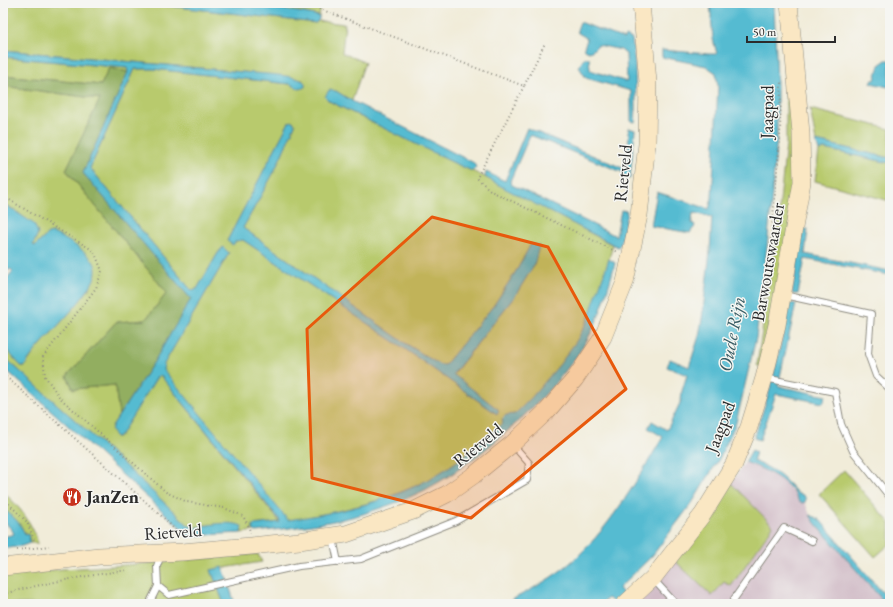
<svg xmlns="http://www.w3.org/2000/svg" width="893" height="607" font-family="'EB Garamond',serif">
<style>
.industrial{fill:#d2bdc8}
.green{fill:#b8ca6d;stroke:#727a4c;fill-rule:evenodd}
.forest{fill:#92ae60;stroke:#5e6c46}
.water{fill:#54bbd1;stroke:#40737e}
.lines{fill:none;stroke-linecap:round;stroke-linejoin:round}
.lane-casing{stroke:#8e8c82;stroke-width:8}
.secondary-casing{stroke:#8e8c82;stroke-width:18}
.path{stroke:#8e8c82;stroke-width:2;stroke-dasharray:1 3;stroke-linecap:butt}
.lane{stroke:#fff;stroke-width:6}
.secondary{stroke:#fae7c3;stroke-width:17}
.marked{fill:#e8590c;fill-opacity:0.2;stroke:#e8590c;stroke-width:3;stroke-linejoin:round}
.labels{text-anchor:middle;stroke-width:3;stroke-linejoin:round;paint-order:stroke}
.street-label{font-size:18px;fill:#2b2b2b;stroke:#f6f6f2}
.poi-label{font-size:18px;font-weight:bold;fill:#2b2b2b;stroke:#f6f6f2;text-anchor:start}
.water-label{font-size:19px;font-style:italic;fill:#395d65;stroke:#f6f6f2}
</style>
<rect width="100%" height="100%" fill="#f6f6f2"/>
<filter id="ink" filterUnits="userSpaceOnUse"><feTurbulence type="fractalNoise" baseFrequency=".025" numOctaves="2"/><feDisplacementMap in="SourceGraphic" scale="8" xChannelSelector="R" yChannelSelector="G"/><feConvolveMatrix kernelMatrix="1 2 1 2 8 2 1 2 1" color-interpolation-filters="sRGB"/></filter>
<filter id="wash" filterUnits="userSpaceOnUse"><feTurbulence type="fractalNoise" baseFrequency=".012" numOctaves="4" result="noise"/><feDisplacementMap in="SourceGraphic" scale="16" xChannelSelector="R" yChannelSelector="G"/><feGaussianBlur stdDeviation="0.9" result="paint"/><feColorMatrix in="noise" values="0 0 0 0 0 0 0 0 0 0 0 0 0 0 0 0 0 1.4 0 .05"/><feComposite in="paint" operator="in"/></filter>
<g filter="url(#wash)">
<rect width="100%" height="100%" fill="#f1ecd9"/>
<path class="industrial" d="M745,462L765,470L781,479L797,497L799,502L802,503L805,502L810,515L815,523L886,604H635L675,561L712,596L724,581L731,586L773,527L731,483Z"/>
<path class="green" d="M3,3H143L316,23L318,21L345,24L342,53L365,62L352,101L336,91L329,101L452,162L485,177L613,245C604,277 594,310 578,339C567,357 553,373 539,389C534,395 521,411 515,414C509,416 509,412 502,419L504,423C483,440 464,458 441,472C394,501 341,511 288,521L163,370L164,364L229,253L223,247L218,253L197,289L191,290L90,168L135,69H153L290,84L300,89L303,80L254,73L3,50ZM293,121L295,125L274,172L243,228L405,343L440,365H445L494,305L518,268L531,244L534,265L515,296L453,375L499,410L497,414L402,347L243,240L227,241L289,122Z
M213,3H322L319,16L301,12Z
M3,57L127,68L128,72L109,68L101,85L3,75Z
M786,71L794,130L793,212L760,367L757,365L777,230L786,144Z
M3,86L101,99L66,170L167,293L145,320L116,322L67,376L73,389L115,385L119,415L112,426L116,437L120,436L157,376L160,375L280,522L253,525V530L254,531L241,533L242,530L205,525L194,528L188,525L105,447L3,356V346L21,366H25L35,351L73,309L90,288L93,262C81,249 68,241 53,233L48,234L35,246L33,245L38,233L20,214L3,203Z
M810,109L890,129V158L816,141Z
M824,149L890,163V201L815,181L819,151Z
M844,470L890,523V544L875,557L819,494Z
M731,483L773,526L731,586L724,582L712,596L675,561Z
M3,492C19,506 32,522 38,543H30L28,534L25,535C21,523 13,516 3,509Z
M258,554L262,562L211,570L224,604H3V575L62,569L113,566Z"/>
<path class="forest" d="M109,68L128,72L83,173L191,299L154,362L119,415L115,385L73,389L67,376L116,322L145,320L167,293L66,170L100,99L3,86V75L101,85Z"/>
<path class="water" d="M143,3C201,3 261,3 319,16V19L316,23Z
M710,3H774L777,83V138L768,238L756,338L736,423L719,459L692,503L652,556L619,588L630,604H616L608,598L600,604H504C529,591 555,577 576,558C613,523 637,480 663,437L648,428L652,421L667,430L681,401L682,391L687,375L667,367L670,359L689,367L699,336L702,319L710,251L712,217L693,213L692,223L695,225L694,228L692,230L690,233L651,226L657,192L709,209L712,198L718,86L716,73L706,66L662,57V50L709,54H717L713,39Z
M580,22L624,39L625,36L632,39L635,64L636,107L635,122L631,121V91L586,78L579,67L584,58H589L590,70L627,82L626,54L621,50L598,45L593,50L589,52L585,50L584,47L587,40L585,37L578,33L577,30Z
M3,50L254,73C265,74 299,75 305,83V87L300,89L290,84L153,69H135L90,168L191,290L197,289L218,253L223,247L229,253L164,364L163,369L288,520C341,512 395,501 441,472C464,458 483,440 503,423L502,419L506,415L515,414L532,397L560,364L577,340L587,322L609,259L615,263C609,286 602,310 592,331C563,388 481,461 425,490C405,500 384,507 363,514C328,524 291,528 256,532L253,530V525L280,522L279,519L160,375L157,377L120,436L116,437L111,431L112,426L154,362L191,299L83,173L128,72L127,68L3,57Z
M886,60H890V86L888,87L871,83L872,80H875L879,65Z
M329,90L336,91L352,101L474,163L476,168L472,171L452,162L329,101L325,97Z
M293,121L295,125L274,172L243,228L405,343L440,365H445L494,305L518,268L531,244L539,246L534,265L515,296L453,374L499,410L497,414L402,347L243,240L236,241L233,245L227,241L289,122Z
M527,128L625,169L628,158L629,128L635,130L630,178H627L622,172L530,135L510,181L512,185L616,236L621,210L627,211L621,244L618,247L504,188L485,177L486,172L505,181Z
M816,141L890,158V163L824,149L819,151Z
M3,203L34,224L38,233L33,245L35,246L48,234L53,233C65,239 95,254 96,269C99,291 36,343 25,366H21L3,346V283L13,271L10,269L3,276Z
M803,229H808L805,254L890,271V275L805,259L798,294H792Z
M790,303L796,304L778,386L826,396L823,403L776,394L760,440L754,438L771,386Z
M3,356L105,447L188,525L194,528C206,525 230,520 242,526L241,533L187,536L181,528L3,367Z
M752,450L756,452L753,461C776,470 782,476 798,494C802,494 804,495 806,499L805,502L802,503L799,502C791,481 766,470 745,462Z
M3,509C13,516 21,523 25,535L28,534L30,543L22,546L3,549V537L14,534L12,530L3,520Z
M810,515L819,519L890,601V604H886L815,523Z
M223,567L235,604H224L211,570Z"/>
</g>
<g filter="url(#ink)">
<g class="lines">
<defs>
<path id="lane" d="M784,295L871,314L868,354L876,376L890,389
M765,378L835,392L841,424L853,451L890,497
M333,538L338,562
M161,555L157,566L158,586L169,595L299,566L361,559L456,521L527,480L529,463L513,445
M653,579L676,604
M734,599L784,528L812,541
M151,603V600L158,586"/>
<path id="secondary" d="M3,567L99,556L182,552L251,546L299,541L346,534L413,511L447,494L474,475L512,444L547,411L575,379L603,337L625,282L639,215L647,144L648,82L641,3
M625,604L653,578L703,514L734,464L749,427L764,378L777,325L802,182L801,133L789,3"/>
</defs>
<use href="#lane" class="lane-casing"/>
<use href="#secondary" class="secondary-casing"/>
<path class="path" d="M304,3L524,86L545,43
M524,86L477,178L491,191L617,252
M3,196L94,251L102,271L96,288L43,357L45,376L60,398L166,492L187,502L224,508L243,516L249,527L250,533
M765,307L780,138L781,80
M3,374L167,521L175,530L178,538
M3,498L27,522L35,542
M17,550L49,546
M3,594C44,583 85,576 127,570
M606,604L612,599"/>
<use href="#lane" class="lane"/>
<use href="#secondary" class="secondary"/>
</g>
</g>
<path class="marked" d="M432,217L548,247L626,389L471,518L312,478L307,329Z"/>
<defs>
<symbol id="restaurant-disc" viewBox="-11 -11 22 22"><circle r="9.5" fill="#c8321e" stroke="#f6f6f2"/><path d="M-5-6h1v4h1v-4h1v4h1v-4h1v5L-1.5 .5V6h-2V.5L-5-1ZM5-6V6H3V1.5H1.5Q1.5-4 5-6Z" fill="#fff"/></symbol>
</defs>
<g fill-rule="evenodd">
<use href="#restaurant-disc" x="61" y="486" width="22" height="22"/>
</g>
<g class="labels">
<g class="street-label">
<text transform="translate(767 112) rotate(-89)" y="6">Jaagpad</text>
<text transform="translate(623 173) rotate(-84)" y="6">Rietveld</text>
<text transform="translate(768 262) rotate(-80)" y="6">Barwoutswaarder</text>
<text transform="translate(720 427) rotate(-69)" y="6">Jaagpad</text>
<text transform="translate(478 445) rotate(-39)" y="6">Rietveld</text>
<text transform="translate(173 532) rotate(-4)" y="6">Rietveld</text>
</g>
<g class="poi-label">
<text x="86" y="503">JanZen</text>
</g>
<g class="water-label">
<text transform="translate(731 334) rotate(-79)" y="7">Oude Rijn</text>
</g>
</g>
<rect width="893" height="607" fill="none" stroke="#f6f6f2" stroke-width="16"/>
<path d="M747 36v6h88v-6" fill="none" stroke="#2b2b2b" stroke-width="2"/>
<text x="753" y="36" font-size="12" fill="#2b2b2b" stroke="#f6f6f2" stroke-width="3" paint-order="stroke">50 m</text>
</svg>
